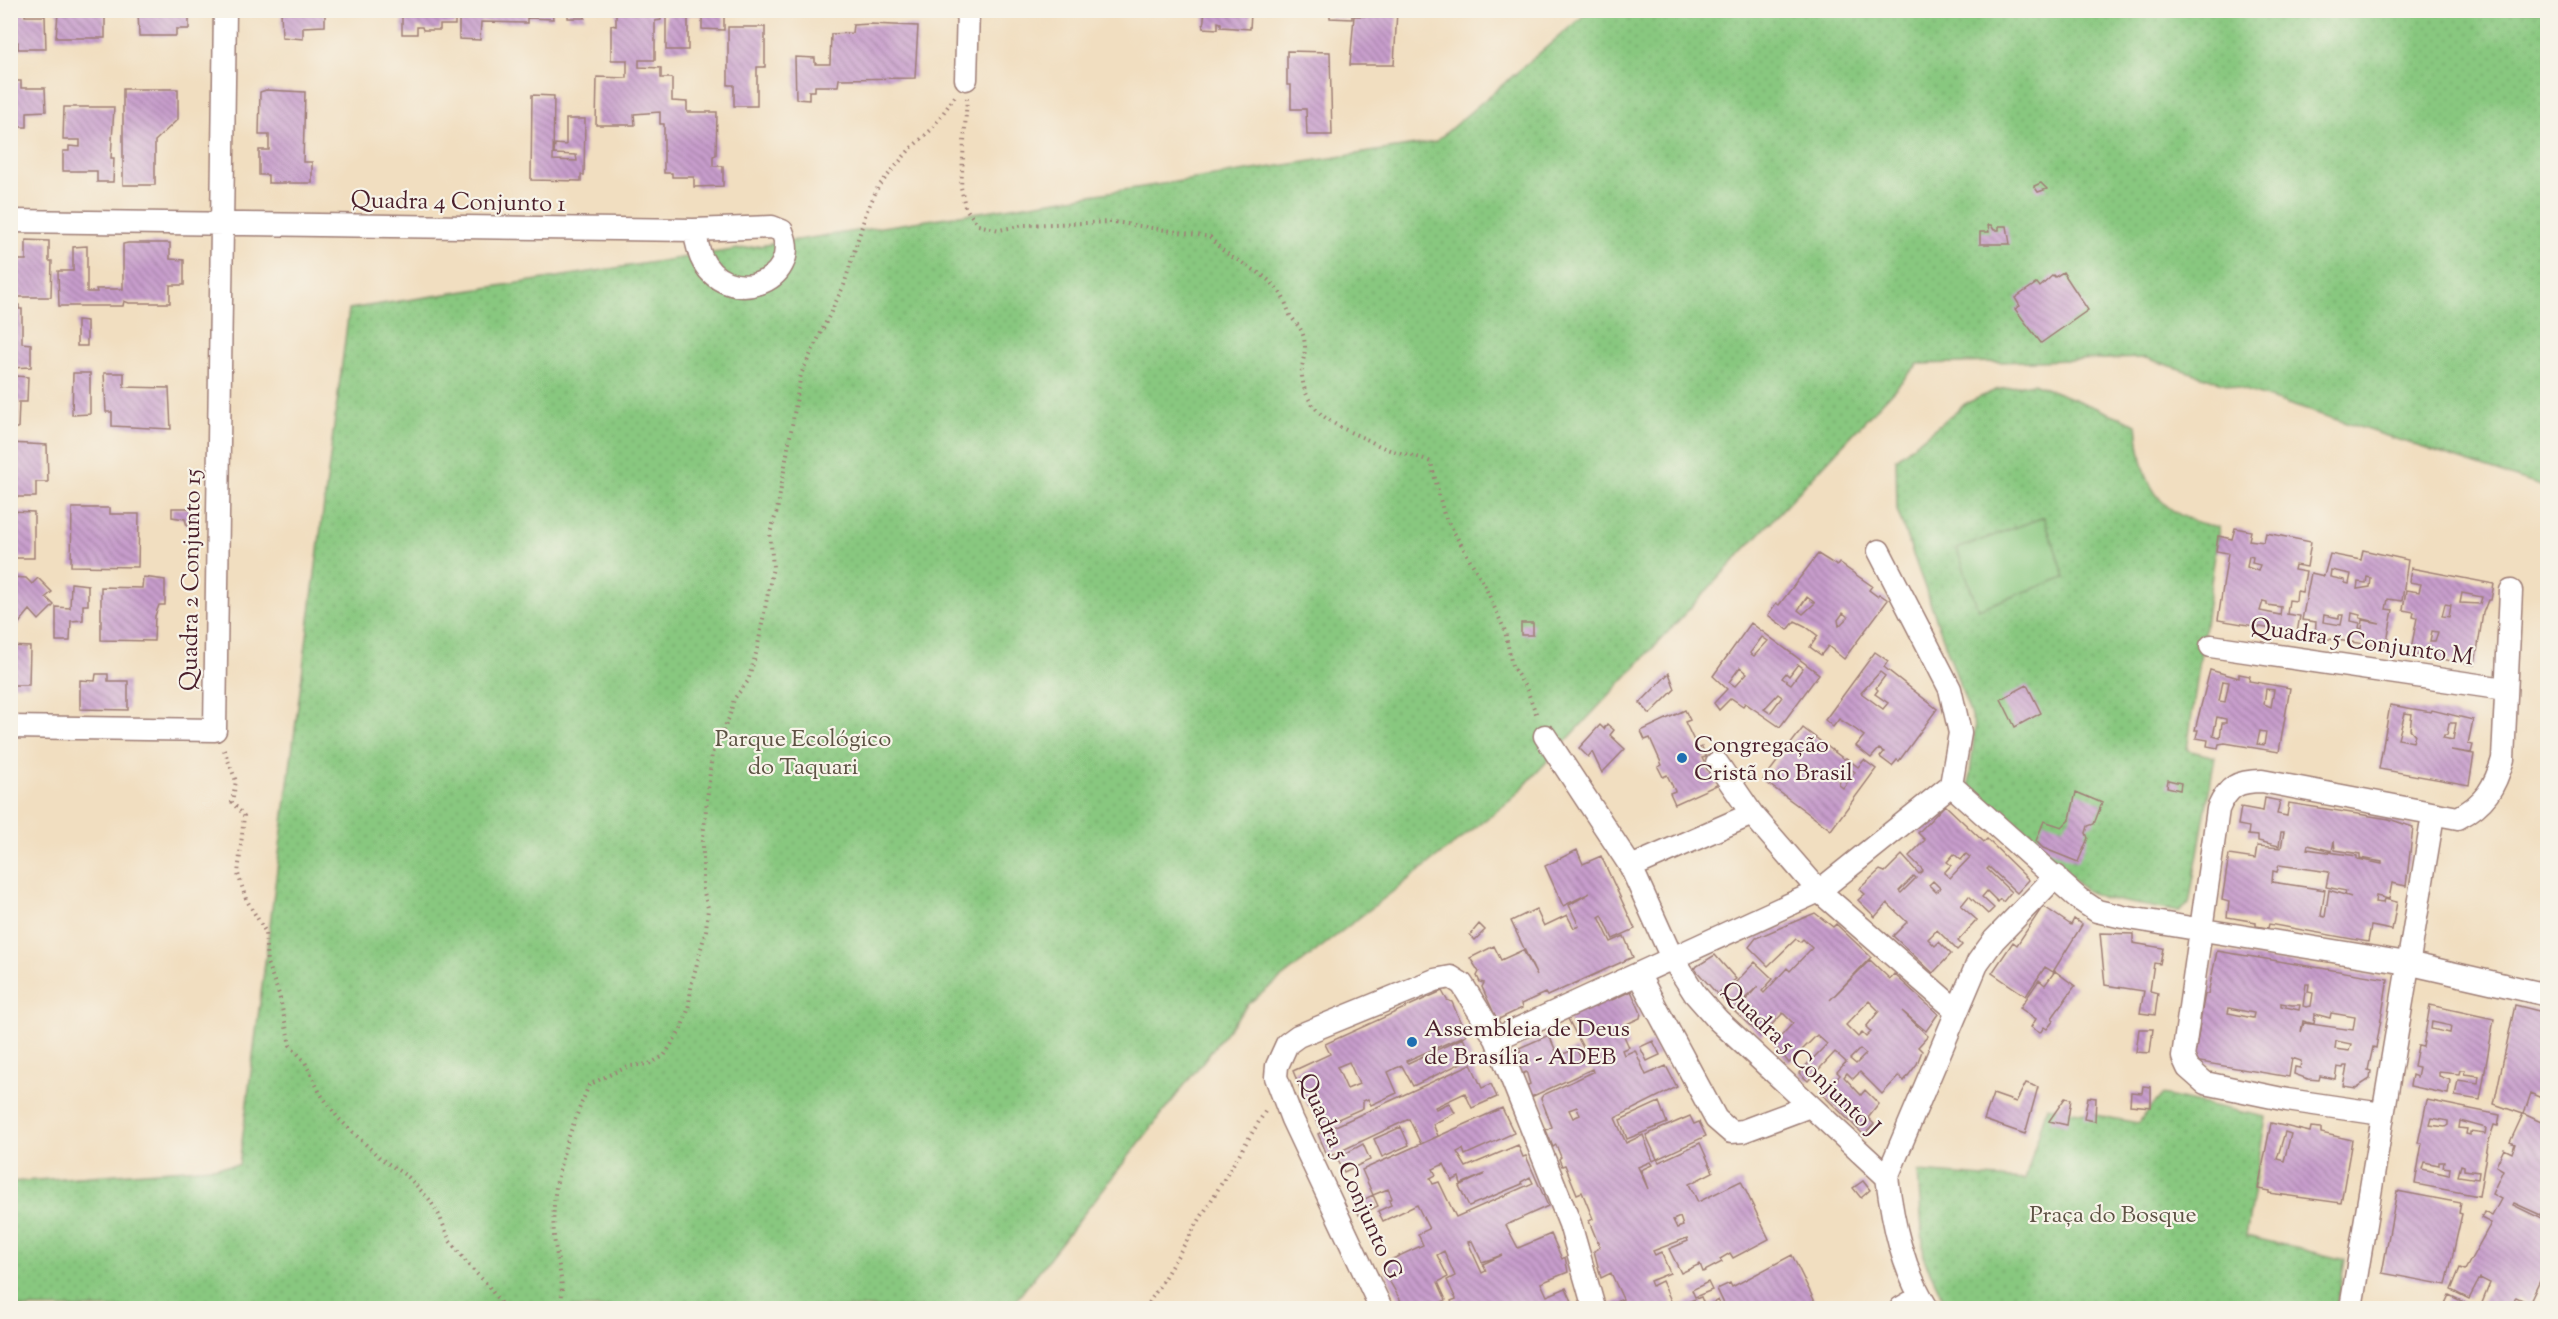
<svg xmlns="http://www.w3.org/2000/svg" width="2558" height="1319" font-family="'Sorts Mill Goudy',serif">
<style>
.park{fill:url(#park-dots);stroke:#697455;stroke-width:1.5}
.pitch{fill:#88c87f;stroke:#697455;stroke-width:1.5}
.building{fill:url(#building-back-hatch);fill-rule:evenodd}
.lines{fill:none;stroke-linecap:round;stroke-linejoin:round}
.minor-casing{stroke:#9e7e76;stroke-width:25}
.path{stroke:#9e7e76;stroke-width:4;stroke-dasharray:1.5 4.5;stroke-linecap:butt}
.minor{stroke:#fff;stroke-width:22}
.poi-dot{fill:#1f6fb2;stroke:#f7f3e8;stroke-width:2}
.labels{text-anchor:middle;stroke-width:4.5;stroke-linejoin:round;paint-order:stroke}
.street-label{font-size:24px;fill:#4a1f2b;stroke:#f7f3e8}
.park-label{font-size:24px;fill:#5d5244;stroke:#f7f3e8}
.poi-label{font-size:24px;fill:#4a1f2b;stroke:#f7f3e8;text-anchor:start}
</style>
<defs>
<pattern id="park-dots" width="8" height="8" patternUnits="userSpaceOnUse" patternTransform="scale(1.5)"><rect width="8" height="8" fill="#88c87f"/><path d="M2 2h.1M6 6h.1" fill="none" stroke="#77ab6e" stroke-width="1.8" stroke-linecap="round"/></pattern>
<pattern id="building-back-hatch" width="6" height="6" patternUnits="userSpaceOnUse" patternTransform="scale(1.5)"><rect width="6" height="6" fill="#c79dcc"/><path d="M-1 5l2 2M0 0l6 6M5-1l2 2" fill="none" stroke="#a47fa6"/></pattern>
</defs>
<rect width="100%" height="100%" fill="#f7f3e8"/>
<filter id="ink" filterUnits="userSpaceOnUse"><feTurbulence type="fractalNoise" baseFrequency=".0167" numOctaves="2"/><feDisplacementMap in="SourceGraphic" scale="12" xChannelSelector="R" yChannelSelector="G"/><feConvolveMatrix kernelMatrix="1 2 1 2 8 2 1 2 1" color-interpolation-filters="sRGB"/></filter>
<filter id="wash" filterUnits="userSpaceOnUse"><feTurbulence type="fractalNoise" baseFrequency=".008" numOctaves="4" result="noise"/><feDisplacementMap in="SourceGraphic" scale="24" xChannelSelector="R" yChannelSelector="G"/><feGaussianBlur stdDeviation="1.35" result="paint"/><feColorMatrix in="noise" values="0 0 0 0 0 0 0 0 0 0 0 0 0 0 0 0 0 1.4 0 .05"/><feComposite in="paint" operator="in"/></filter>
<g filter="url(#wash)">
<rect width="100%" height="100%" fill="#f1dec0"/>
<path class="park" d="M1589,11H2547V488L2146,358L1918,364L1512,799L1248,1004L1010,1308H11V1182L239,1165L349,309L1435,142Z
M2033,383L2137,424C2142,483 2155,517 2219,527L2187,750L2215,757L2189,904L2179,912L2103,898L2085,890L1969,785L1975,727L1897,510L1896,459L1965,404L1996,390Z
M2162,1095L2266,1117L2246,1236L2345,1260L2336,1308H1948L1924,1259L1918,1172L2025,1180L2047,1106L2138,1123Z"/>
<path class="pitch" d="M2044,517L2065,577L1978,609L1957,549Z"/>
<g id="blocks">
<path class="building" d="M10,10H25V16H45L46,49H18V42H10Z
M53,10H105V38H56L58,13Z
M138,10H189V29H176V36H139Z
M281,10H325V26L303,27V39L282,37Z
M402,10H455V25H440V30H423L422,27H417V34H402Z
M459,10H527V23L481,22L480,40L459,39Z
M529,10H552L553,19L528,18Z
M568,10H584L585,18H568Z
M616,10H661V20L655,21V60H639V67L661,68V78H672V101L687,102V112H717L716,155L713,156V166H723V186L694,187V177H672V173H664V124H660V112L634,114L635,125H596L597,77L627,78V60H611V25L616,26Z
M679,10H724V30L702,29V15H688V50H666V14H679Z
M1205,10L1251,13L1250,29L1221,27V23L1218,22V29L1203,28Z
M1330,10H1352V19L1330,18Z
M1365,10H1397L1394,65H1350L1354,16H1365Z
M870,24L918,26L915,78L839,79L838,86H815V91H809V100L796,99L795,57L815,58V64H830L831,34L852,33L853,25Z
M728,27H765V67H757V106H734V85H728Z
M1287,51L1330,52L1332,135H1307L1306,109H1291V85H1287Z
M10,81H21V88H45L46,111L27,112V127H10Z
M123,89H178V119L155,141V185H123Z
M266,90L305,92L303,162H312V183H268V175H259V150H269V135H259L260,92Z
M532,95L554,96L553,160L577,161L576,155L554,154L555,144L566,145V119H585L584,175H581V181L531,180Z
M64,107H114L111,158H114L113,182H97V171H63V151H69V146L80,147V140H63Z
M2041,183L2047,189L2038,192L2034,186Z
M1988,225H1991L1994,230H1999V226H2007L2010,244H1980V232H1989Z
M26,240L49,241V261H52L51,297H10V260H26Z
M128,243H170V259L184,260V285H170V303H129L124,301L123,306H59L58,271H73V247L87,246V292H97L96,289H123V244Z
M2063,272L2088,310L2041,343L2015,309L2020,306L2015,298L2037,283L2040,287L2053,275L2055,277Z
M10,305H19V309H22V343L31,344V367L10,368Z
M77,320L87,321V346H77Z
M73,373H90V414L72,415Z
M104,373H124V387L169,388L171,429L112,426V412H106Z
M15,376L28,377L27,402H19L18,428H10V384H14Z
M10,443L47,445L48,482H36V497H10Z
M72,508H110V514H139L138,567L71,566Z
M172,508H196V526H187L185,519L172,517Z
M10,511L34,512V558H10Z
M2235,528L2251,531L2249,540L2264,542L2266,533L2311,542L2307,567L2295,565L2294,570L2306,572L2302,592L2297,591L2296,601L2289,600L2287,614L2300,616L2297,633L2218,620L2228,553L2216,551L2218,536L2232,539ZM2249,556L2253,557L2252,563L2260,565L2258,571L2247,567ZM2263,601L2267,602V605L2281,607L2280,615L2260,611Z
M2363,550L2408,560L2402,601L2388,599L2386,609L2393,610L2386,647L2315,637L2316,622L2302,620L2311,573L2324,576L2330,554L2361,560ZM2331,570L2351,574L2349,584L2345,583V580L2330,577ZM2367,577L2371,578L2370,587L2357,589L2358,582L2366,583ZM2352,613L2360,615V618L2380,623L2363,620L2362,629L2359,628L2360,623L2351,621ZM2324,615L2339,618V615H2343L2341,625L2323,622Z
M1818,554L1837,566L1839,563L1872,586L1869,590L1877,596L1879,594L1888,600L1844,659L1828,646L1821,655L1810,647L1818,636L1805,626L1795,621L1788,630L1768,615L1776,603L1779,605ZM1807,597L1815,603L1803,614L1798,610ZM1843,613L1848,617L1839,626L1838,620Z
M2411,568L2494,584L2491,600H2488L2483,613L2475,665L2410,654L2417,618L2413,617L2414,612L2403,610L2406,590L2419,592L2421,584L2409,582ZM2462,593L2482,597L2480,604L2460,603ZM2445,604L2451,605L2449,617L2442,616ZM2432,631L2438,632L2435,641H2430Z
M10,577L26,578L32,584L38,578L52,592L46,597L54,605L39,620L30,610L10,634Z
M143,577L165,580V605H159L155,616L154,641L101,640V587L142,588Z
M71,583L88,585V605H83V620L71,621L70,641H56V607L70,608Z
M1521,623H1533V635H1521Z
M1751,623L1819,674L1780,727L1745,703L1743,706L1731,698L1719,710L1714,703L1727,689L1713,676ZM1762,637L1768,641L1754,656L1750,653ZM1798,664L1803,668L1791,684L1782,678L1786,673L1789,676ZM1740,667L1747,673L1735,686L1729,682ZM1778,694L1782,697L1770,713L1764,709Z
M10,646L30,647L29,685H10Z
M1875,652L1888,661L1884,667L1937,709L1899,761L1897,760L1892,766L1880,757L1884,752L1879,749L1871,758L1856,746L1864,736L1855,729L1839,719L1833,727L1825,720ZM1880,672L1885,676L1876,688L1878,690L1875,694L1888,703L1883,709L1861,693Z
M2210,670L2239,678V674L2250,676L2249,681L2290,688L2279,752L2225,743L2219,744L2218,748L2207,746L2208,740L2196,738L2198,730H2195ZM2223,681L2229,682L2225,702L2219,701ZM2266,689L2274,690L2271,707L2264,704ZM2217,717L2226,719V723H2222L2220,738L2213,736ZM2260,731L2266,732L2264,745L2257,744Z
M1669,673L1675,689L1650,714L1640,703Z
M96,674H108V681H128V710L80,709V680L95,681Z
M2027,685L2041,713L2015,727L2001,699Z
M2390,705L2431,712L2432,710L2473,720L2468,744L2473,745L2471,753L2451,750L2474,754L2469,785L2379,769ZM2405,713L2412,714L2410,729L2415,735L2413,742L2398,739ZM2449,723H2456L2453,740L2443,738L2444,735H2447Z
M1685,710L1690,720L1685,722L1698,749L1702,747L1706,757L1702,758L1710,775L1714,773L1719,784L1675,804L1670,793L1675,791L1667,775L1663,777L1658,767L1662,765L1650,738L1645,740L1641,731Z
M1607,724L1614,730L1610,735L1625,749L1602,773L1592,752L1588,757L1579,748L1600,725L1604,729Z
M1803,728L1844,759L1846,758L1858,767L1864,760L1876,769L1831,830L1763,780ZM1849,768L1855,772L1843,788L1839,785L1840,780Z
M2168,780L2181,783L2180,790L2167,787Z
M2076,792L2102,803L2094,824L2088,826L2086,833L2088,838L2078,862L2043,848L2036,841L2044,821L2062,827L2070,819Z
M2265,798L2280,801L2277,814L2287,816L2289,803L2389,819L2413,827L2406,886L2392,883L2389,899L2376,896L2375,902L2383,903L2384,899L2397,902L2392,930L2371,926L2368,942L2269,924L2268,928L2256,926V922L2227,917L2229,902L2222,900L2229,855L2255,859L2257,846L2281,848L2284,832H2281L2279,846L2258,841V836L2248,835L2249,827L2238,825L2241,807L2263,811ZM2334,841L2335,850L2360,854V858L2382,862V864L2357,859V856L2307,849L2308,845L2332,851ZM2279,865L2329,872L2326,887L2346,891L2345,895L2351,897L2329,890L2325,917L2321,916L2325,890L2272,882L2273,871L2277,872Z
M1945,805L1984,842L1987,839L2029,880L2017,893L1989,867L1987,869L2011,892L2003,902L2000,899L1998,902L1987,891L1982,897L1994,908L1988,914L1969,896L1961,906L1977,920L1958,941L1962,945L1957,950L1937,930L1928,939L1935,946L1939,942L1951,954L1933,973L1893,936L1907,922L1887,903L1875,917L1858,900L1865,894L1859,889L1880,870L1885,872L1902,855L1919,874L1923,870L1909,856L1925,840L1918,833ZM1954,854L1961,860L1966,854L1970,857L1950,878L1944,873L1951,865L1947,862ZM1914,876L1916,878L1901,893L1899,891ZM1933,881L1940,888L1936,892L1929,885Z
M1577,850L1583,864L1601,856L1635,929L1613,939L1602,915L1599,917L1611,942L1624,936L1633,957L1547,996L1545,993L1521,1004L1522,1008L1497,1020L1482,987L1484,983L1480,982L1477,976L1479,972L1470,958L1494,946L1501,960L1523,950L1537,976L1511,921L1536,909L1544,926L1567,915L1574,928L1579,926L1569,905L1590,893L1563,906L1545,866Z
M2043,906L2071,925L2074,919L2082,925L2053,972L2045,967L2026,996L1992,973L2013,942L2017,945Z
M1815,913L1833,927L1836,924L1871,957L1830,1000L1870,960L1890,979L1894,974L1938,1014L1926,1031L1902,1011L1928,1036L1918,1047L1922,1051L1917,1064L1904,1081L1899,1076L1882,1094L1860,1072L1853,1079L1847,1073L1844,1077L1861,1095L1865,1090L1879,1104L1868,1118L1874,1124L1864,1135L1822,1094L1840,1075L1837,1072L1846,1062L1835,1052L1808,1081L1799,1073L1827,1044L1817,1035L1789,1063L1774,1044L1793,1023L1783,1013L1761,1036L1735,1012L1758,986L1733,1010L1721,998L1755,962L1773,979L1762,991L1764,993L1787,968L1790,971L1812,948L1803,939L1800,942L1796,939L1768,966L1749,947L1756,938ZM1869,1001L1879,1011L1866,1027L1871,1032L1866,1037L1862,1033L1858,1037L1846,1025ZM1860,1049L1866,1054L1856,1064L1850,1059Z
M1479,924L1485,930L1475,940L1470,935Z
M2100,933L2133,934V943L2163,948L2160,964L2154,963L2150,991L2158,993L2155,1015L2140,1013L2144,991L2105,985Z
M2217,951L2388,979L2376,1048L2373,1047L2368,1070L2371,1071L2370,1079L2356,1088L2343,1086L2347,1066H2344L2343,1068L2337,1067L2335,1079L2320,1076L2319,1080L2308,1079L2294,1074L2295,1067L2300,1068L2301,1061L2292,1058L2289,1077L2194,1061L2203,1004L2205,994H2208ZM2306,984H2309L2308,992L2313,993L2311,1006L2306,1007L2303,1006ZM2281,1003L2292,1005H2300L2299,1010L2281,1006ZM2229,1008L2254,1013L2253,1018L2228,1013ZM2331,1013L2355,1017L2353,1030L2304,1023L2301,1032L2303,1021L2314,1024L2315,1014L2330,1018ZM2336,1041L2351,1044L2349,1051L2335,1049Z
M1715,955L1736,979L1717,994L1694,968Z
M2055,971L2075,986L2052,1018L2054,1020L2047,1029L2044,1027L2040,1033L2031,1027L2036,1019L2020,1008L2039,980L2045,985Z
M1442,991L1447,1000L1452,1002L1466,1035L1406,1061L1408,1063L1463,1038L1472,1058L1413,1086L1402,1066L1396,1068L1388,1072L1397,1093L1371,1105L1368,1099L1363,1101V1108L1320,1127L1311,1107L1313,1105L1308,1107L1293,1071L1330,1054L1325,1044ZM1349,1062L1359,1084L1347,1089L1337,1067Z
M1631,991L1641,1013L1640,1018L1620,1027L1629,1047L1622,1050L1624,1055L1635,1050L1646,1075L1666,1066L1677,1087L1615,1118L1626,1143L1643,1135L1653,1161L1657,1159L1646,1135L1690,1116L1694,1124L1699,1122L1706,1136L1657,1159L1659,1162L1700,1143L1713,1172L1689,1184L1698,1202L1741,1181L1769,1239L1733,1258L1730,1253L1720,1259L1722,1262L1703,1272L1700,1264L1681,1273L1669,1249L1688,1241L1687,1238L1653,1251L1655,1255L1661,1252L1670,1273L1650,1281L1652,1286L1662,1281L1672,1303L1666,1308H1607L1606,1306L1623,1299L1611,1273L1601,1278L1594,1251L1600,1248L1589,1221L1593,1219L1582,1192L1577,1194L1565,1165L1562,1166L1559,1159L1561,1157L1556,1145L1553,1147L1546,1130L1552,1127L1541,1098L1543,1095L1593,1072L1592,1069L1531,1097L1526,1086L1530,1084L1527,1074L1526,1072L1520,1075L1513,1055L1521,1051L1519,1048L1549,1035L1558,1056L1576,1049L1582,1060L1586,1058L1590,1061L1566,1015L1610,996L1612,1000ZM1577,1107L1580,1115L1573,1118L1569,1110ZM1650,1162L1652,1165L1641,1170L1648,1189L1638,1167ZM1680,1217L1683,1226L1677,1228L1673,1220Z
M2430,1005L2494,1019L2480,1100L2455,1096L2458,1080L2478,1083L2479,1076L2464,1074L2465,1070H2460L2459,1074L2439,1072V1076L2450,1080L2448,1094L2410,1086L2412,1075L2417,1077L2419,1067L2414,1066L2418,1046L2423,1047ZM2432,1022L2451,1026L2450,1033L2431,1029Z
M2515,1005L2543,1012L2542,1018L2546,1021L2541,1043L2547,1045V1071L2545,1073L2547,1074V1100L2531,1093L2524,1114L2543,1123L2547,1112L2542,1109L2543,1103L2547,1105V1265L2529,1303L2516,1297L2511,1308H2480L2490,1283L2480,1278L2469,1299L2451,1290L2460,1268L2465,1270L2491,1223L2481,1218L2484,1212L2492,1216L2501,1199L2492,1194L2503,1170L2496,1166L2504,1149L2512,1153L2515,1144L2510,1142L2523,1114L2494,1104ZM2514,1203L2545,1217L2544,1220L2513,1205Z
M2139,1029H2153L2150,1053L2136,1052Z
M1653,1041L1660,1055L1647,1061L1640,1047Z
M1471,1064L1482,1088L1491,1084L1497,1097L1472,1108L1465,1093L1435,1107L1436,1109L1449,1103L1455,1113L1433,1124L1438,1136L1421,1144L1409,1119L1328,1157L1318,1134Z
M2026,1083L2038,1087L2025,1134L1984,1120L1993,1094L2016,1102Z
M2143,1086L2151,1087V1107L2130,1105L2131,1092L2142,1093Z
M2088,1097L2096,1098L2095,1121L2084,1119Z
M2065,1098L2071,1099L2067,1125L2049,1121Z
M2427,1100L2500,1115L2498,1126L2494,1125L2488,1144L2479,1196L2415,1184L2422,1143H2418ZM2432,1118L2448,1121V1125L2445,1127L2430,1125ZM2460,1121L2486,1128L2485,1134L2470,1132V1135L2466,1134L2467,1129L2459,1128ZM2424,1162L2439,1165V1162H2444L2443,1167L2450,1168L2449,1175L2422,1169ZM2461,1165L2464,1166V1170L2479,1172L2478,1179L2458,1176Z
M1659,1102L1667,1123L1627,1139L1620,1120Z
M1502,1108L1514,1133L1465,1155L1463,1149L1457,1152L1466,1167L1518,1145L1523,1157L1526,1156L1548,1206L1506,1225L1518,1248L1551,1234L1562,1259L1565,1257L1568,1272L1541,1283L1547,1296L1566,1288L1575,1308H1453L1451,1301L1456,1299L1447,1280L1455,1276L1444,1251L1437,1255L1448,1277L1438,1282L1446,1300L1430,1308H1405L1390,1282L1384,1263L1423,1245L1418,1234L1429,1229L1417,1205L1383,1221L1378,1211L1391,1205L1389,1200L1392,1198L1388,1189L1373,1195L1362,1170ZM1444,1164L1452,1181L1459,1177L1461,1184L1485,1174L1459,1186L1469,1206L1522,1184L1521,1182L1530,1177L1533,1183L1456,1217L1439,1182L1433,1184L1430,1178L1436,1175L1433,1169ZM1472,1241L1482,1262L1502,1255L1483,1264L1486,1271L1482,1273L1468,1242Z
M2271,1123L2310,1132L2311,1127L2321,1128V1133L2352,1140L2341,1203L2269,1193V1191L2258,1189ZM2285,1132L2291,1134L2284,1161L2277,1159Z
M1401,1127L1409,1145L1382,1157L1374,1139Z
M1363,1144L1370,1160L1344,1172L1337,1158Z
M1863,1181L1870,1190L1861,1198L1853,1188Z
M2397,1191L2461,1203L2459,1213L2462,1214L2446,1285L2382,1273Z
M1373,1195L1378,1206L1359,1215L1354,1204Z
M1792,1255L1818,1308H1726L1717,1289L1730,1283L1732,1287Z
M1708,1282L1712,1290L1695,1297L1692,1290Z
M2449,1295L2476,1308H2443Z
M1701,1297L1705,1307L1718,1300L1722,1308H1671Z"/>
</g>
</g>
<g filter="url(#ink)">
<use href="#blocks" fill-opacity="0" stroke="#9e7e76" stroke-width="1.5"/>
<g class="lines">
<defs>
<path id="minor" d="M966,79L968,10
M10,221L694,230L772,227L782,231C804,283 725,310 701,257C698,249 696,239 694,230
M1879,551L1950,689L1960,733L1951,785
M2211,646L2505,689
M10,727L215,730L225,10
M1545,736L1631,867L1672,958L1695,994L1718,1020L1887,1177
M1717,763L1752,814L1819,891L1957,1011
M1951,785L2079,899L2097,911L2123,917L2407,963L2548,995
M1631,867L1752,814
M1638,974L1716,1119L1731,1132L1743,1131L1810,1106
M1496,1039L1819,891L1951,785
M2382,1114L2287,1100L2205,1083L2188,1068L2183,1057L2218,809C2228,786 2238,781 2262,781L2458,818C2485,804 2495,787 2503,759L2511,591
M1887,1177L1978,962L1994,940L2056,876
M1887,1177C1893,1224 1902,1267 1927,1308
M1381,1308L1292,1119L1276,1077L1277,1066L1287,1044L1298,1036L1435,980L1451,977L1462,984L1496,1039L1570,1224L1594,1308
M1901,1308L1920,1297
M2351,1308L2433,815"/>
</defs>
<use href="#minor" class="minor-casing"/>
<path class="path" d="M967,98L961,187L965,207L978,225L999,230L1024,225L1114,222L1210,237C1230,264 1262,266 1281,294C1285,300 1287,308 1290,315C1299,328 1304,329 1305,347C1305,356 1301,366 1302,375C1305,413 1336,426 1366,439C1373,442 1380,447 1387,449C1403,455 1413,454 1431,462L1444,515L1484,584L1505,631L1512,666L1527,690L1537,716
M224,750L236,781L232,802L244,816L238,874L246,899L265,931L267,963L279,994L290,1045L305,1062L320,1093L338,1118L380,1158L408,1177L429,1199L439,1215L450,1241L470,1267L487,1284L504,1308
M560,1308C566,1284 556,1260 554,1236C550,1179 568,1136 589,1085L611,1074L630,1066L649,1064L664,1056L681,1029L688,1010L692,982L706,930L708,908L703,889V837L712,753L729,718L734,699L748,681L757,650L773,567L770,533L777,511L801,374L844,285L866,213L878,187L911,148L931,130L956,95
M1146,1308L1266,1110"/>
<use href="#minor" class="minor"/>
</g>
</g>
<g class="poi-dot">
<circle cx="1682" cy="758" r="6"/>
<circle cx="1412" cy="1042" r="6"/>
</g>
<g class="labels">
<g class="street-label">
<text transform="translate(458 201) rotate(1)" y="8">Quadra 4 Conjunto 1</text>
<text transform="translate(190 580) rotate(-89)" y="8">Quadra 2 Conjunto 15</text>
<text transform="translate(2362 641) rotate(8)" y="8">Quadra 5 Conjunto M</text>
<text transform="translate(1801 1058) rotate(44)" y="8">Quadra 5 Conjunto J</text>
<text transform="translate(1351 1176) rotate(66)" y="8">Quadra 5 Conjunto G</text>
</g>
<g class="park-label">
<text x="803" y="746">Parque Ecológico<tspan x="803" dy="28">do Taquari</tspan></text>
<text x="2113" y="1222">Praça do Bosque</text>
</g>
<g class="poi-label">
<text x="1694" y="752">Congregação<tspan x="1694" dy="28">Cristã no Brasil</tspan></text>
<text x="1424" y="1036">Assembleia de Deus<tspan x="1424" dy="28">de Brasília - ADEB</tspan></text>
</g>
</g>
<rect width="2558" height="1319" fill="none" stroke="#f7f3e8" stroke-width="36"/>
</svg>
